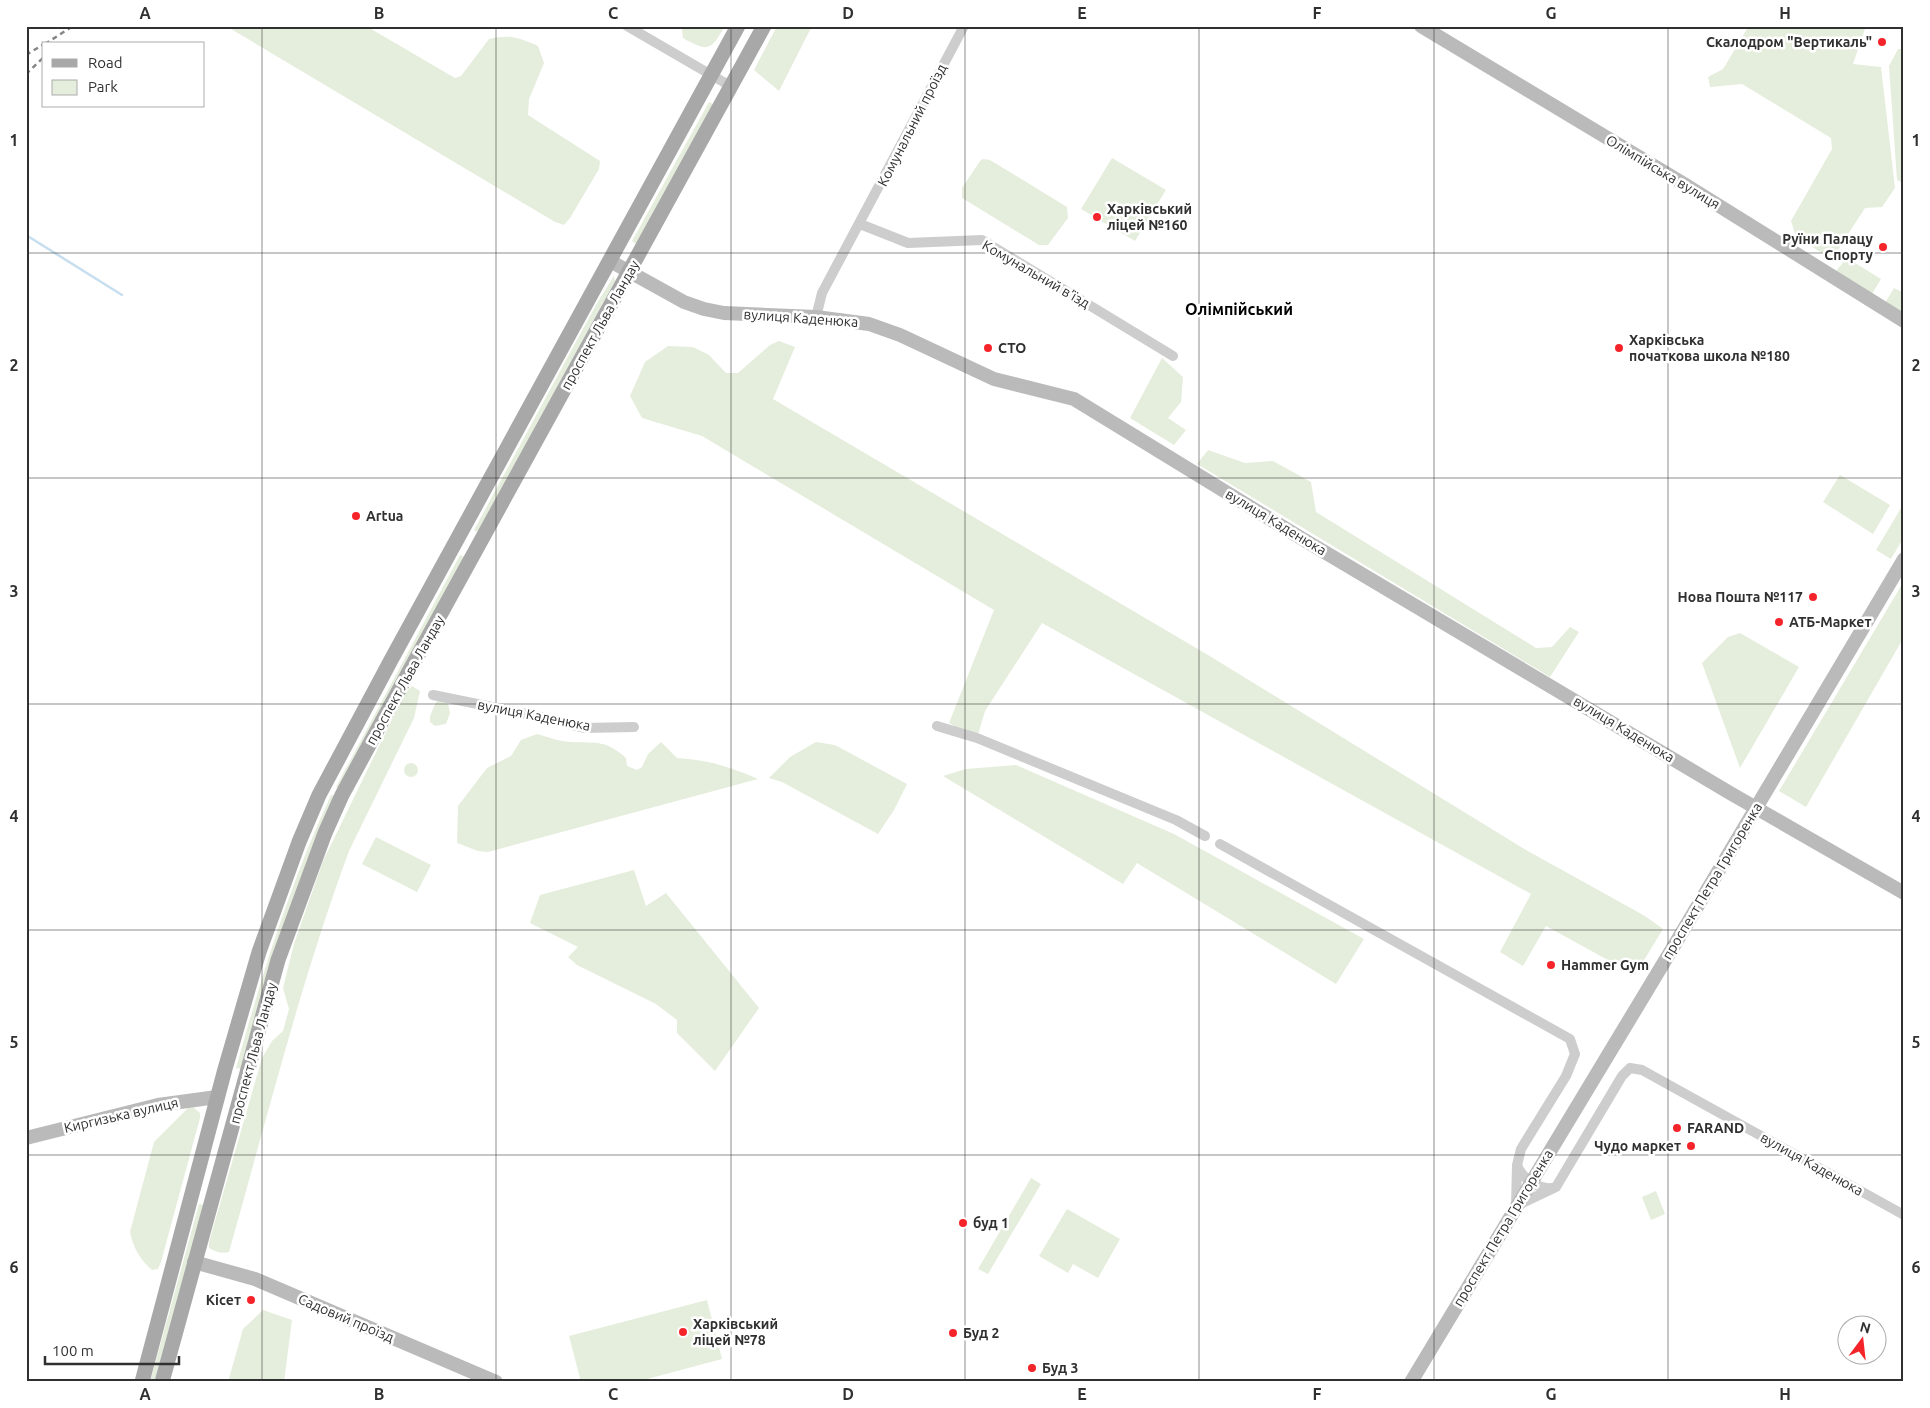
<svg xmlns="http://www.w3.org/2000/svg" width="1930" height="1408" font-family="Ubuntu,sans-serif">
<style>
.green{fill:#e5eedc}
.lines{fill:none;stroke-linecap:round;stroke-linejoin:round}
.stream{stroke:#c7deef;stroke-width:2.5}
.street{stroke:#cdcdcd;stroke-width:10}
.secondary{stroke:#bababa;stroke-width:14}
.primary{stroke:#a8a8a8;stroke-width:15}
.rail{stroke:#858585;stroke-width:2.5;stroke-dasharray:5 4;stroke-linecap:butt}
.grid{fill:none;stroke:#303030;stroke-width:1;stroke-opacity:0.55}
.poi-dot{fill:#f5242a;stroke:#fff;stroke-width:2}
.labels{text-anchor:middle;stroke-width:5;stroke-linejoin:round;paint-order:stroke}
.poi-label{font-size:14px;font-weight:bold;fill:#303030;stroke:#fff;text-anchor:start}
.street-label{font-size:14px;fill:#303030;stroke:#fff}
.quarter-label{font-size:16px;font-weight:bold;fill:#000;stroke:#fff}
.neatline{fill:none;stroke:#303030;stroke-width:2}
.grid-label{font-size:16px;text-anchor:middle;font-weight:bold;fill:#303030}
</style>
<rect width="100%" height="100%" fill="#fff"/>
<path class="green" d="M226,26H366L455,78L461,76L489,39C510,34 519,38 538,46L544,63L529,99L528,115L600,161L599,169L570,218L564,225L555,222Z
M684,26H725C711,50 709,53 683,38L682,30Z
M777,26H812L779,91L754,70Z
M1749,26H1866L1853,64L1881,67L1895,188L1882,207L1865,208L1832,259L1796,237L1791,221L1832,149L1831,138L1742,84L1710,87L1708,77L1723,69Z
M1898,49H1904V184L1897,180L1889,66Z
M709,102L713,104L636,244L632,241Z
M1112,158L1166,190L1135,241L1081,209Z
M983,159L990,160L1067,207L1068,218L1048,245H1039L962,198V188L980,161Z
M1847,258L1881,279L1872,294L1836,271Z
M614,276L615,281L478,532L474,530L597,303Z
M1894,288L1904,293V315L1885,303Z
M779,341L795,347L773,399L1208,655L1526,850L1645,916L1663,929L1635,975L1546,926L1523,966L1500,952L1531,894L1042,623L985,711L977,738L949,723L994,610L702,436L642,418L630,396L645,362L668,346L693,347L709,355L726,373H738L770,345Z
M1162,358L1183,377L1181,402L1168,418L1186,430L1174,445L1130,418Z
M1208,450L1245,463L1273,461L1311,482L1316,512L1536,648L1552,647L1570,627L1579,632L1550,677L1197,464Z
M1840,475L1890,505L1873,534L1823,502Z
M1904,503V537L1891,559L1876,550Z
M460,555L465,557L339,789L336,787Z
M1904,581V637L1806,807L1779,791Z
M1740,633L1799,667L1740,768L1702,663L1728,637Z
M412,686L420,691L414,718L349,851C301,981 267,1118 229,1252C222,1254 216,1252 209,1248V1242L262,1058L272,1041L283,1031L289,1009L283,988L294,944L323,861L405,693Z
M441,700L448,704L450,713L446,724L435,726L430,722V716L436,702Z
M537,734C548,737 561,742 572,742C597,743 606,740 626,758L627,766L637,770L642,767L648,754L661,742L677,758C708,760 728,766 758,779L488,852L478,851L457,843L458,806L487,768L511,756L521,740Z
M816,742L835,745L907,784L894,810L878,834L782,782L769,778L790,757Z
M404 770a7 7 0 1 1 14 0a7 7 0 1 1-14 0Z
M1016,765L1174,834L1364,939L1336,984L1137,863L1123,884L943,776L966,769Z
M331,795L336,796L241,1069L236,1068C262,975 290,883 331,795Z
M376,837L431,865L417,892L362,864Z
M634,870L646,906L666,893L759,1008L715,1071L677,1033V1020L656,1004L577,965L568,957L578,947L530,923L540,895Z
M193,1107L200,1113V1118L161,1262L158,1269L152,1270C140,1260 133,1247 130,1232L154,1142L188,1108Z
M1031,1178L1041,1184L988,1274L978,1269Z
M1656,1191L1665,1214L1651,1220L1642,1197Z
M199,1204L204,1205L154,1382H150Z
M1067,1209L1120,1239L1098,1278L1073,1264L1068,1273L1039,1256Z
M707,1300L722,1359L636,1382H581L569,1336Z
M263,1310L292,1320L284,1382H228L243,1329Z"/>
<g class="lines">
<path class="stream" d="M26,235L122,295"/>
<path class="street" d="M627,26L732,87
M860,224L908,243L982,240L1173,356
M816,317L822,293L964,26
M433,695L541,717L584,728L634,727
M937,726L977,738L1176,820L1205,836
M1220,844L1570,1039L1575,1054L1566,1076L1521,1149L1517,1165L1516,1206L1556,1187
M1517,1165C1522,1179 1542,1192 1556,1187L1622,1076L1630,1068L1642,1070L1904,1215"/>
<path class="secondary" d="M1421,26L1684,184L1904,321
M610,261L684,302L704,309L724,313L816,317L869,324L900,335L994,379L1074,399L1301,538L1730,793L1904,893
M26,1138L158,1105L217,1097
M194,1262L255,1279L496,1382
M1411,1382L1675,944L1904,559"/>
<path class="primary" d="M142,1382L225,1069L259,952L299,842L319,795L391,660L738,26
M162,1382L278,960L325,833L342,795L406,677L764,26"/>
<path class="rail" d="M45,44L73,26
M26,55L44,44
M26,74L44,57"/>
</g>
<path class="grid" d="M262,26V1382M496,26V1382M731,26V1382M965,26V1382M1199,26V1382M1434,26V1382M1668,26V1382M26,253H1904M26,478H1904M26,704H1904M26,930H1904M26,1155H1904"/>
<g class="poi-dot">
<circle cx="1882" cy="42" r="5"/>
<circle cx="1097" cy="217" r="5"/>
<circle cx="1883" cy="247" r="5"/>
<circle cx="988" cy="348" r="5"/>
<circle cx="1619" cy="348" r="5"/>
<circle cx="356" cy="516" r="5"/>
<circle cx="1813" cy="597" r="5"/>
<circle cx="1779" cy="622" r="5"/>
<circle cx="1551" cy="965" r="5"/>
<circle cx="1677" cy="1128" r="5"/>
<circle cx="1691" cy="1146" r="5"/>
<circle cx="963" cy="1223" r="5"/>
<circle cx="251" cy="1300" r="5"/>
<circle cx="683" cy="1332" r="5"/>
<circle cx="953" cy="1333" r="5"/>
<circle cx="1032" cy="1368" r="5"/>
</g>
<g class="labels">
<g class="poi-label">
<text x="1872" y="47" text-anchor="end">Скалодром "Вертикаль"</text>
<text x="1107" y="214">Харківський<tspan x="1107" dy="16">ліцей №160</tspan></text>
<text x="1873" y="244" text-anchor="end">Руїни Палацу<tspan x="1873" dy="16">Спорту</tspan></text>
<text x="1629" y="345">Харківська<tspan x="1629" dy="16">початкова школа №180</tspan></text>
<text x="998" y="353">СТО</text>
<text x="366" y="521">Artua</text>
<text x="1803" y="602" text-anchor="end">Нова Пошта №117</text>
<text x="1789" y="627">АТБ-Маркет</text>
<text x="1561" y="970">Hammer Gym</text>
<text x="1687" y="1133">FARAND</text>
<text x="1681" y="1151" text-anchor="end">Чудо маркет</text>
<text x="973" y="1228">буд 1</text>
<text x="241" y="1305" text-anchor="end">Кісет</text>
<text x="693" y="1329">Харківський<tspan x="693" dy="16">ліцей №78</tspan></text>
<text x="963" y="1338">Буд 2</text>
<text x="1042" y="1373">Буд 3</text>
</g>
<g class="street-label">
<text transform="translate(912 125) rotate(-63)" y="5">Комунальний проїзд</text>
<text transform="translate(1663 172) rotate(31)" y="5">Олімпійська вулиця</text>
<text transform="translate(1036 274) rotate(30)" y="5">Комунальний в’їзд</text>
<text transform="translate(801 318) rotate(4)" y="5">вулиця Каденюка</text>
<text transform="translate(600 325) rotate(-61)" y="5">проспект Льва Ландау</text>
<text transform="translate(1276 522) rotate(31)" y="5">вулиця Каденюка</text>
<text transform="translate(405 680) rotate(-61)" y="5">проспект Льва Ландау</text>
<text transform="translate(534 715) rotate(11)" y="5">вулиця Каденюка</text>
<text transform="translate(1624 729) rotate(31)" y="5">вулиця Каденюка</text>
<text transform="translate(1712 881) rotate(-59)" y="5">проспект Петра Григоренка</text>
<text transform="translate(253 1053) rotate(-75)" y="5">проспект Льва Ландау</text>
<text transform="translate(121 1115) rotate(-13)" y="5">Киргизька вулиця</text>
<text transform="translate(1812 1164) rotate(29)" y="5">вулиця Каденюка</text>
<text transform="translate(1503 1228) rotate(-59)" y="5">проспект Петра Григоренка</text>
<text transform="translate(346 1318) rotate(23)" y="5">Садовий проїзд</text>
</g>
<g class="quarter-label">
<text x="1239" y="315">Олімпійський</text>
</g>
</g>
<rect width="1930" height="1408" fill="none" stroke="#ffffff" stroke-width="55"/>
<rect x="42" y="42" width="162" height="65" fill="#ffffff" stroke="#acacac"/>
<rect x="52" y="59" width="25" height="8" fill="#a8a8a8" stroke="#acacac"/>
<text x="88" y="68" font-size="15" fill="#303030">Road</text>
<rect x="52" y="80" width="25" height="15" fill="#e5eedc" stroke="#acacac"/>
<text x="88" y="92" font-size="15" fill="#303030">Park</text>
<g transform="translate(1862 1340) rotate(15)"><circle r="24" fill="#ffffff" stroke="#acacac"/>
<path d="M0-4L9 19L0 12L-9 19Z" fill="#f5242a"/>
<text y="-8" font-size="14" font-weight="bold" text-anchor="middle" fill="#303030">N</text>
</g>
<path d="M45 1356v8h134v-8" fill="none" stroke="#303030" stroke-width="2.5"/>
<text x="52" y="1356" font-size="15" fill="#303030" stroke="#ffffff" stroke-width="4" paint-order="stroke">100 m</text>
<rect x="28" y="28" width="1874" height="1352" class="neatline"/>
<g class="grid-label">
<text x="145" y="19">A</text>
<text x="379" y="19">B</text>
<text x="613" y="19">C</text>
<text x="848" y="19">D</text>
<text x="1082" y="19">E</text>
<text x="1317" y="19">F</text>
<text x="1551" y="19">G</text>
<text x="1785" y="19">H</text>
<text x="14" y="146">1</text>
<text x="1916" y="146">1</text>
<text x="14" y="371">2</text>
<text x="1916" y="371">2</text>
<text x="14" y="597">3</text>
<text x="1916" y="597">3</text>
<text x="14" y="822">4</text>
<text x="1916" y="822">4</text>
<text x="14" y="1048">5</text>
<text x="1916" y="1048">5</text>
<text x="14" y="1273">6</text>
<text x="1916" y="1273">6</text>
<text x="145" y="1400">A</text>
<text x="379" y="1400">B</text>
<text x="613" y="1400">C</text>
<text x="848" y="1400">D</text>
<text x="1082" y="1400">E</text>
<text x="1317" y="1400">F</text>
<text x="1551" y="1400">G</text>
<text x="1785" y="1400">H</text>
</g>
</svg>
